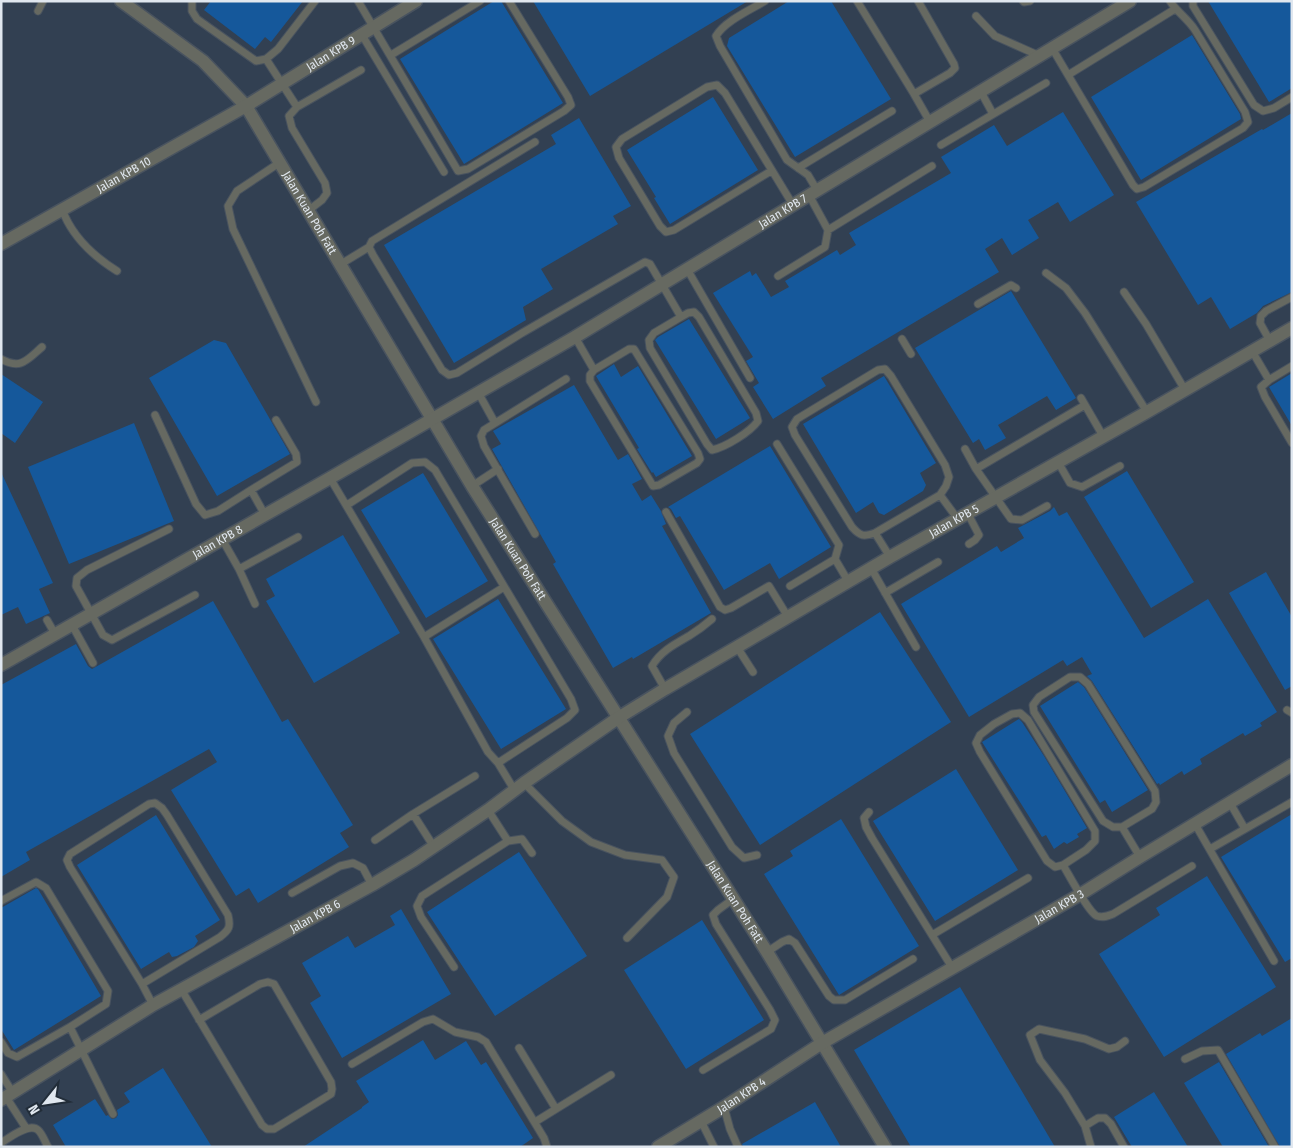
<svg xmlns="http://www.w3.org/2000/svg" width="1293" height="1148" font-family="'Fira Sans Condensed',sans-serif">
<style>
.built{fill:#324052}
.building{fill:#15589b}
.lines{fill:none;stroke-linecap:round;stroke-linejoin:round}
.service-casing{stroke:#49535f;stroke-width:9}
.minor-casing{stroke:#49535f;stroke-width:15}
.service{stroke:#666961;stroke-width:7}
.minor{stroke:#666961;stroke-width:12}
.labels{text-anchor:middle;stroke-width:4;stroke-linejoin:round;paint-order:stroke}
.street-label{font-size:12px;fill:#e0e7ef;stroke:#222d39}
</style>
<rect width="100%" height="100%" fill="#2c3744"/>
<path class="built" d="M1,1H1292V1147H1Z"/>
<path class="building" d="M211,1H303L271,42L265,37L255,49L204,10Z
M494,1H501L563,103L464,164L400,59Z
M533,1H748L590,96Z
M789,1H831L891,99L795,157L727,46L729,38Z
M1208,1H1292V88L1269,102Z
M1192,35L1240,114L1241,119L1141,180L1091,97Z
M713,97L758,170L670,224L654,198L656,197L627,150Z
M1063,112L1114,195L1070,222L1058,202L1028,220L1039,238L1012,255L1002,238L985,249L999,272L821,378L826,386L773,419L753,387L759,383L746,361L753,357L713,293L750,271L752,276L756,273L771,297L789,287L785,281L837,250L840,255L856,245L849,233L951,173L941,157L994,125L1007,146Z
M1292,113V292L1263,306L1257,313L1230,329L1211,297L1198,305L1136,202L1262,129L1263,130Z
M579,118L631,206L613,216L618,224L541,269L553,289L523,307L526,320L454,363L384,245L556,144L551,135Z
M1011,291L1076,398L1056,410L1047,396L998,425L1006,438L985,450L979,439L973,443L915,348Z
M689,319L750,418L716,439L655,340L658,337Z
M214,340L226,343L290,454L217,496L149,378Z
M614,364L621,377L638,366L692,456L656,477L653,472L652,473L637,449L639,448L596,376Z
M1292,373V426L1269,387Z
M1,374L43,402L15,443L1,433Z
M884,376L936,463L920,473L926,485L923,491L884,515L879,513L873,502L856,513L803,424Z
M574,385L618,460L628,454L642,479L632,484L642,501L651,495L661,511L666,524L662,526L711,613L633,659L632,657L613,668L553,564L556,562L492,449L501,444L493,431Z
M134,423L174,521L69,564L28,467Z
M770,446L831,547L779,579L770,563L724,590L680,516L676,518L671,509L668,507Z
M1127,471L1194,582L1151,608L1084,497Z
M1,472L53,583L39,589L50,613L26,624L18,607L1,615Z
M423,473L488,581L426,618L361,510Z
M1054,507L1059,516L1067,512L1144,638L1208,599L1277,712L1260,723L1262,726L1245,736L1243,733L1200,759L1202,764L1184,775L1182,771L1160,785L1159,783L1157,784L1092,681L1087,676L1092,674L1082,657L1067,666L1063,660L969,717L901,604L997,546L1001,552L1024,538L1018,528L1050,511Z
M343,535L400,633L314,683L266,601L275,596L266,579Z
M1266,572L1292,617V686L1285,690L1229,593Z
M498,599L566,709L501,749L433,639Z
M213,601L282,722L288,719L353,825L340,833L349,847L258,903L249,888L236,896L171,790L217,762L209,749L26,852L30,860L1,877V685L76,644L88,666L92,669Z
M880,612L951,722L760,845L690,734Z
M1078,682L1084,687L1148,790L1112,812L1105,800L1100,803L1040,706Z
M1019,719L1022,722L1044,756L1087,828L1077,834L1079,837L1067,844L1064,842L1054,849L1046,835L1042,837L982,742Z
M956,769L1018,870L935,921L873,821Z
M1292,814V958L1285,962L1221,857Z
M156,815L220,920L195,936L198,941L194,947L177,956L172,957L169,952L141,969L77,865Z
M841,819L919,946L839,995L764,874L793,856L790,851Z
M519,852L587,956L495,1016L427,912Z
M1207,876L1276,987L1164,1057L1099,954L1160,915L1156,908Z
M36,888L38,889L101,996L14,1050L1,1029V908Z
M401,909L451,994L342,1058L310,1003L321,996L302,963L348,936L355,948L395,925L390,916Z
M702,920L764,1020L686,1069L624,970Z
M960,987L1055,1147H911L854,1050Z
M1292,1018V1147H1280L1226,1054L1260,1033L1262,1036Z
M423,1040L435,1060L466,1041L481,1065L486,1062L533,1138L520,1147H303L362,1108V1107L369,1102L356,1081Z
M1219,1062L1269,1147H1223L1184,1083Z
M163,1068L212,1147H66L53,1125L95,1099L106,1116L108,1115L112,1119L116,1118L118,1115L117,1110L130,1102L124,1093Z
M1154,1092L1188,1147H1132L1114,1117Z
M815,1102L841,1147H743L742,1144Z"/>
<g class="lines">
<defs>
<path id="service" d="M192,1V11L197,19L256,61L266,59L297,107
M358,1L458,171L468,169L564,111L571,105L568,97L509,1
M765,1C750,10 725,21 716,36L720,46L787,160L808,175L817,190
M857,1L914,94L930,122
M1023,1L1024,2L1030,1
M1193,1V6L1254,105L1263,111L1274,108L1292,97
M38,11L43,1
M976,16L995,36L1040,56
M362,35L444,172
M1052,48L1133,185L1137,189L1144,187L1243,128L1248,122L1245,112L1195,30C1188,19 1177,12 1170,1
M391,55L480,1
M266,59L278,49L315,1
M1068,75L1175,9
M981,92L993,114
M914,94L950,73L955,68L954,64L918,1
M535,142L372,241L369,247L373,255L442,370L449,375L457,373L522,333L645,262L650,264L681,317L688,313L694,312L699,317L756,413L758,421C750,432 726,447 712,450L707,444L650,348L649,340L654,333L681,317
M941,145L1046,83
M279,163L237,191L228,206L233,229L316,402
M798,168L892,111
M771,171L674,230L666,232L660,226L619,158L616,147L622,139L707,87L717,85L725,93L793,205
M62,209C72,237 93,256 117,271
M309,210L322,200L327,193L325,183L292,128L289,116L297,107L361,70
M828,230L932,166
M341,264L369,247
M687,269L750,378
M1046,273L1066,288L1085,313L1147,412
M778,276L825,247L828,230L809,195
M1124,292L1146,324L1185,390
M978,304L1011,285L1016,288
M575,337L594,370L629,349H634L698,453L700,459L697,463L659,485L653,486L590,381V375L594,370
M902,339L911,354
M1270,341L1260,323L1261,316L1266,311L1292,297
M1252,351L1269,380L1292,366
M1,359C21,370 27,360 42,347
M1269,380L1261,387L1265,397L1292,443
M479,394L495,423
M1081,398L1103,436
M155,415L196,504L205,515L218,511L251,490L265,515
M777,444L839,545L835,559
M965,449L976,469L1011,519L1022,520L1047,506
M1058,462L1070,483L1082,487L1120,466
M976,469L1085,405
M330,478L424,637L488,752L498,763L515,791
M472,486L498,469
M251,490L297,462L296,454L276,420
M940,495L957,518
M347,505L412,463L425,462L435,470L571,699L575,710L567,718L498,763
M666,512L720,607L725,610L731,608L769,586L788,617
M967,512L979,535L975,540L969,544
M169,529L87,570L77,578L76,586L103,635L112,640L195,595
M875,533L940,495L946,486L949,477L945,465L891,376L885,369L878,370L797,419L792,427L795,435L852,527C860,536 863,537 875,533L890,557
M535,534L484,446L481,436L484,430L566,379
M222,539L239,569L255,604
M871,568L916,647
M239,569L298,537
M790,586L835,559L848,581
M885,593L938,562
M47,620L55,634
M72,625L93,663
M424,637L504,587
M737,647L753,672
M1070,677H1080L1088,684L1155,791L1156,802L1152,809L1122,827H1113L1103,821L1034,712L1033,705L1039,697Z
M665,689L652,666C661,651 675,644 689,636C697,631 705,625 712,619
M1287,710L1292,713
M687,712L674,723L668,736L674,753L732,847L744,858L757,855
M524,783L562,821L591,842L625,855L662,860L674,877L667,897L627,938
M1230,803L1245,829
M488,810L508,841L522,839L532,853
M869,812L864,818L866,827L872,838L953,969
M413,814L434,847
M1195,824L1274,961
M1122,827L1140,857
M375,840L413,814L475,776
M1210,849L1292,802
M1063,865L1086,850L1095,841V831L1028,720L1020,713L1012,714L994,724L980,735L976,743L980,752L1047,861L1055,867L1063,865C1069,875 1089,913 1097,916C1103,918 1108,916 1113,914L1192,866
M292,893L340,866L353,863L363,868L372,885
M1,901L36,882L46,888L108,991L106,1004L70,1027L17,1057L8,1053L1,1042
M932,935L1028,878
M767,952L782,942L789,939L795,943L829,996L834,1000H845L913,959
M454,967L421,917L417,906L422,896L508,841
M142,984L220,937C229,930 231,927 228,915L167,815L162,808L155,803L149,804L70,854L67,860L70,867L142,984L153,1005
M181,989L262,1125L267,1129H274L331,1094L332,1089L331,1082L274,984L268,982L260,984L199,1020
M70,1027L113,1114
M519,1048L556,1109
M1185,1059L1202,1051L1218,1050L1275,1147
M352,1064L423,1022L433,1019L455,1032L478,1037L486,1042L544,1138L547,1147
M703,1070L771,1029L775,1020L770,1010L716,924L713,915L718,910L733,899
M1,1074L13,1093
M6,1097L26,1128
M724,1107L730,1129L738,1147
M701,1121L714,1147
M535,1122L611,1075
M1085,1126L1098,1118H1105L1111,1124L1124,1147
M1,1143C9,1138 29,1122 38,1130C42,1133 45,1142 48,1147
M1091,1147L1085,1126L1065,1093L1040,1060L1030,1035L1039,1029L1085,1039L1109,1049L1117,1047L1125,1041"/>
<g id="minor">
<path id="s1" d="M121,1L203,61L246,106L472,486L767,952L885,1147"/>
<path id="s2" d="M1,244L246,106L416,1"/>
<path id="s3" d="M1,665L330,478L575,337L1130,1"/>
<path id="s4" d="M1,1100L153,1005L372,885L414,860L488,810L524,783L618,718L665,689L737,647L890,557L1147,412L1292,328"/>
<path id="s5" d="M658,1147L724,1107L822,1043L1081,894L1140,857L1292,765"/>
</g>
</defs>
<use href="#service" class="service-casing"/>
<use href="#minor" class="minor-casing"/>
<use href="#service" class="service"/>
<use href="#minor" class="minor"/>
</g>
<g class="labels">
<g class="street-label">
<text dy="4" stroke="none"><textPath href="#s2" startOffset="381">Jalan KPB 9</textPath></text>
<text dy="4" stroke="none"><textPath href="#s2" startOffset="141">Jalan KPB 10</textPath></text>
<text dy="4" stroke="none"><textPath href="#s1" startOffset="288">Jalan Kuan Poh Fatt</textPath></text>
<text dy="4" stroke="none"><textPath href="#s3" startOffset="904">Jalan KPB 7</textPath></text>
<text dy="4" stroke="none"><textPath href="#s4" startOffset="1116">Jalan KPB 5</textPath></text>
<text dy="4" stroke="none"><textPath href="#s3" startOffset="249">Jalan KPB 8</textPath></text>
<text dy="4" stroke="none"><textPath href="#s1" startOffset="692">Jalan Kuan Poh Fatt</textPath></text>
<text dy="4" stroke="none"><textPath href="#s1" startOffset="1098">Jalan Kuan Poh Fatt</textPath></text>
<text dy="4" stroke="none"><textPath href="#s5" startOffset="468">Jalan KPB 3</textPath></text>
<text dy="4" stroke="none"><textPath href="#s4" startOffset="364">Jalan KPB 6</textPath></text>
<text dy="4" stroke="none"><textPath href="#s5" startOffset="98">Jalan KPB 4</textPath></text>
</g>
</g>
<rect width="1293" height="1148" fill="none" stroke="#e0e7ef" stroke-width="5"/>
<g transform="translate(45 1103) rotate(240)" stroke="#222d39" stroke-width="4" paint-order="stroke">
<path d="M0-4L9 19L0 12L-9 19Z" fill="#e0e7ef"/>
<text y="-8" font-size="14" font-weight="bold" text-anchor="middle" fill="#e0e7ef">N</text>
</g>
</svg>
